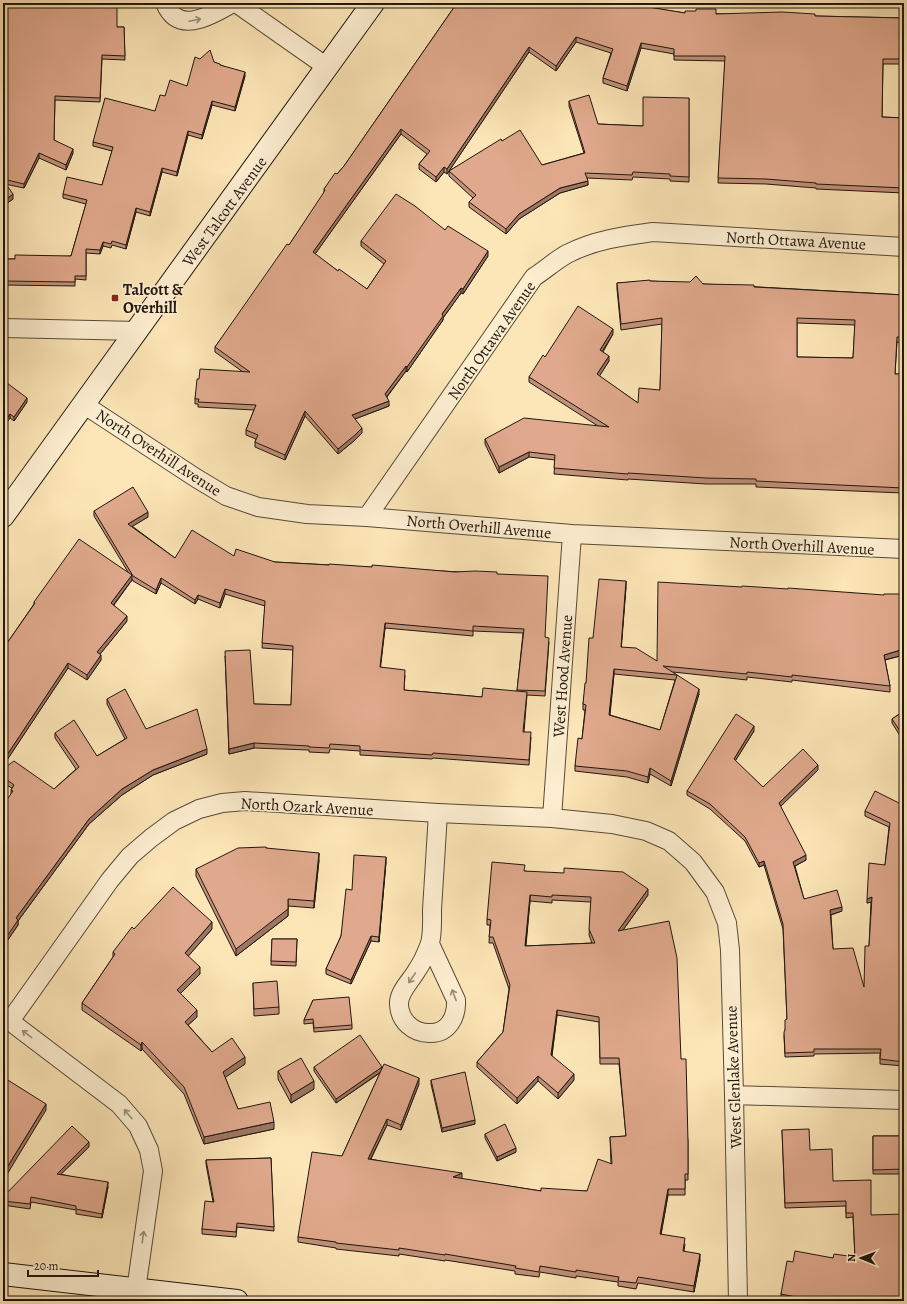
<svg xmlns="http://www.w3.org/2000/svg" width="907" height="1304" font-family="Alegreya,serif">
<style>
.lines{fill:none;stroke-linecap:round;stroke-linejoin:round}
.street-casing{stroke:#574a39;stroke-width:20}
.secondary-casing{stroke:#20170f;stroke-width:24}
.street{stroke:#fdeed0;stroke-width:18}
.secondary{stroke:#fdeed0;stroke-width:22}
.wall{fill:#c19179;stroke:#20170f;fill-rule:evenodd}
.shaded-wall{fill:#9d7663;stroke:#20170f}
.building{fill:#e0a98d;stroke:#20170f;fill-rule:evenodd}
.oneway{stroke:#9a8d79}
.poi-dot{fill:#8f2418;stroke:#fdeed0;stroke-width:1.5}
.labels{text-anchor:middle;stroke-width:3.5;stroke-linejoin:round;paint-order:stroke}
.street-label{font-size:16px;fill:#20170f;stroke:#fdeed0}
.poi-label{font-size:16px;font-weight:bold;fill:#20170f;stroke:#fdeed0;text-anchor:start}
</style>
<rect width="100%" height="100%" fill="#fce5b6"/>
<filter id="stains"><feTurbulence type="fractalNoise" baseFrequency=".005" numOctaves="4"/><feColorMatrix values="0 0 0 0 .2 0 0 0 0 .09 0 0 0 0 .02 0 0 0 .5 -.17"/></filter>
<radialGradient id="worn" r=".72"><stop offset=".6" stop-color="#630" stop-opacity="0"/><stop offset="1" stop-color="#630" stop-opacity=".3"/></radialGradient>
<g class="lines">
<defs>
<path id="street" d="M165,3C179,36 211,15 233,3
M236,3L327,67
M3,328L138,331
M83,404L196,478L226,496L258,507L307,514L367,517L572,534L904,549
M367,517L534,277C545,270 556,260 567,254C594,240 623,236 653,232L904,247
M552,818L572,534
M430,944L456,1000C457,1017 448,1034 429,1033C413,1033 400,1021 399,1005C398,992 411,981 417,970C422,963 426,954 429,946C433,937 432,920 432,910C434,877 436,845 438,813
M3,1016L119,1104L138,1126L149,1150L153,1171L136,1290
M10,1021L110,880L130,856L151,838L174,821L199,809L222,803L245,801L438,813L552,818L612,824L646,831L669,841L693,862L715,892L727,923L730,950L734,1095L738,1301
M734,1095L904,1100"/>
<path id="secondary" d="M3,516L373,3
M3,1274L237,1301"/>
</defs>
<use href="#street" class="street-casing"/>
<use href="#secondary" class="secondary-casing"/>
<use href="#street" class="street"/>
<use href="#secondary" class="secondary"/>
</g>
<path class="wall" d="M3,3L117,27H124L125,60L102,59L100,102L55,100L54,140L73,153L66,170L39,158L24,188L5,184L13,199L3,206Z
M457,3L626,4L685,13L904,18V64H883L882,117L904,118V193L816,189V188L766,184L718,183L725,61L674,60V54L641,48L627,91L603,83V78L611,53L576,42L556,71L529,52L447,174L444,172L436,182L419,169V164L427,154L401,134L315,254L338,271L367,289L384,264L361,246V241L445,230L488,256L463,294L461,293L443,318V320L407,372L406,371L387,397L389,406L355,419L362,433L355,440L338,454L305,416L285,460L255,447V442L256,439L246,435V430L254,410L198,407V404H195V399L199,379L243,372L215,352V347L289,245L324,193V189L344,166Z
M214,62L245,76L235,111L212,105L202,139L188,135L177,176L162,172L150,216L136,212L126,249L112,245L111,248L103,246L100,254L86,253V280L75,279V286L3,285V259H15L71,256L86,204L63,198V194L102,185L112,151L93,146V142L155,111L165,96L187,86Z
M689,98V182L670,181V179L633,177L632,180L587,178L588,185L560,193L519,219L506,234L469,207V202L473,198L449,176V171L502,141L542,165L584,153L569,106V101L598,124L643,126Z
M650,281L904,295V343L897,342L895,374H904V497H903V493L756,487V484H706L628,479V480L554,474L555,460L529,457L499,473L485,444V439L598,426L529,382V377L545,357L613,334L603,352L609,361L599,376L638,403L660,390L662,324L621,330L617,289V283ZM797,323L855,325L853,358L797,357Z
M3,380L27,402L14,421L10,418Z
M94,511L148,517L132,526L175,558L234,556L275,562L497,574L549,642L545,696L527,695L524,732L531,737L529,765L433,758L432,759L360,755V751L330,749L329,753L309,752V750L254,748L229,754L225,656L254,704L291,705L293,650L262,648L265,606L225,594L220,608L198,599L195,604L161,583L156,594L133,581L132,579V580L114,605L127,621L100,654L101,660L87,680L68,668L3,766V649L34,604V602L128,572L94,516ZM385,628L473,636V631L523,633L517,691L482,697L404,690L405,675L380,667Z
M626,587L621,647L657,661L904,655L885,660L890,686V692L792,680V682L747,677V680L673,672L699,694L671,786L650,774L648,783L627,777L575,771V766L582,739L585,710H583V704L593,638ZM614,674L675,680L660,730L610,715Z
M107,699L146,729L207,754L153,775L122,795L89,824L18,921V925L3,947V805L11,795V790L12,788L3,783V769L54,789L76,769L55,738V733L97,756L125,739L107,704Z
M904,711V742L892,723V719Z
M754,731L735,761L763,787L818,770L780,806L806,860L795,866L804,899L842,911L831,915L833,949L864,987L869,946L871,902L867,903L885,865L889,827L865,816V811L901,804L904,800V1066L880,1064V1053L814,1054V1056L785,1057L784,1036L787,1019L783,929L764,865L759,867L745,841L710,809L687,795V791Z
M266,848L319,860L314,908L288,906V916L236,956L196,876V869Z
M386,862L379,942L371,941L351,984L326,974V969L341,936L352,890Z
M525,871L648,895L623,930L681,1059L688,1142V1180H685V1195H668L661,1234L685,1244L684,1251L700,1260L694,1292L638,1283L636,1289L618,1286V1282L576,1276V1278L540,1272L539,1277L515,1274V1271L445,1260V1261L399,1254V1256L336,1249V1248L298,1242V1237L342,1156L380,1073L336,1103L314,1071V1067H382L419,1084L401,1130L387,1125L371,1159L462,1178V1179L541,1191H587L611,1164L610,1137L626,1136L619,1064H600L599,1022L557,1015L552,1056L574,1080L558,1099L538,1081L517,1104L477,1067V1062L503,1032L509,989L493,943H489L490,925H487V919ZM552,900L591,902L589,935L592,943L526,946L530,901L552,903Z
M134,929H212L188,956L200,974L180,994L197,1017L188,1025L212,1052L245,1064L225,1077L238,1109L274,1129L204,1144L184,1094L142,1049L141,1051L82,1010V1003L113,957V952Z
M272,939H297L296,966L271,965Z
M253,983L279,1007V1014L254,1016Z
M313,1000L352,1025V1029L314,1032L313,1023L304,1024V1020Z
M278,1071L314,1089L291,1103L278,1079Z
M431,1080L475,1124L442,1132L431,1084Z
M782,1130L810,1150L833,1181L871,1215L904,1301H791L781,1299V1294L793,1262L833,1258L855,1257L853,1217L846,1218V1206L785,1208Z
M485,1134L516,1152L497,1161L485,1138Z
M873,1136H904V1174H873Z
M89,1147L61,1174L108,1187L102,1218L76,1214V1210L31,1202L30,1209L3,1205V1197Z
M271,1158L274,1231L237,1227L236,1237L202,1234V1229L213,1202L206,1164V1160Z"/>
<path class="shaded-wall" d="M576,37V42L556,71V66Z
M641,43V48L627,91V86Z
M529,47V52L447,174V169Z
M245,72V76L235,111V107Z
M212,101V105L202,139V135Z
M401,129V134L313,257V252Z
M188,131V135L177,176V172Z
M73,149V153L66,170V165Z
M39,153V158L24,188V184Z
M444,167V172L436,182V177Z
M162,168V172L150,216V212Z
M588,181V185L560,193L519,219L506,234V229L519,214L560,188Z
M13,194V199L3,206V202Z
M136,208V212L126,249V245Z
M103,242V246L100,254V250Z
M488,251V256L463,294V289Z
M461,288V293L443,318V320L407,372V367L442,314Z
M613,329V334L600,355V350Z
M609,356V361L597,380V374Z
M406,366V371L385,399V394Z
M27,398V402L14,421V417Z
M389,401V406L352,420V415Z
M305,411V416L285,460V455Z
M10,414V418L3,428V424Z
M362,428V433L355,440L338,454V449Z
M529,452V457L499,473V467Z
M148,512V517L128,529V524Z
M132,575V580L111,608V603Z
M161,578V583L156,594V590Z
M626,581V587L621,652V647Z
M225,589V594L220,608V603Z
M198,595V599L195,604V600Z
M127,616V621L97,658V652Z
M385,623V628L380,672V667Z
M904,649V655L884,660V655Z
M101,655V660L87,680V675Z
M68,663V668L3,766V761Z
M614,669V674L609,720V715Z
M699,689V694L671,786V781Z
M754,726V731L734,763V759Z
M254,743V748L229,754V749Z
M207,749V754L153,775L122,795L89,824L18,921V925L3,947V942L16,918L89,819L122,789L153,770Z
M818,765V770L779,808V803Z
M650,768V774L648,783V777Z
M319,853V860L314,908V901Z
M806,855V860L793,867V862Z
M386,857V862L379,942V937Z
M764,861V865L759,867V863Z
M648,889V895L618,937V931Z
M530,895V901L525,951V946Z
M872,897V902L867,903V899Z
M288,899V916L236,956V949Z
M842,907V911L830,915V910Z
M212,922V929L185,960V953Z
M371,936V941L351,984V980Z
M200,967V974L177,997V990Z
M197,1010V1017L185,1028V1022Z
M557,1010V1015L551,1061V1055Z
M142,1042V1049L141,1051V1045Z
M245,1057V1064L223,1079V1072Z
M382,1067V1071L336,1103V1099Z
M574,1074V1080L558,1099V1093Z
M538,1076V1081L517,1104V1098Z
M419,1078V1084L401,1130V1125Z
M314,1081V1089L291,1103V1095Z
M46,1104V1110L3,1181V1174Z
M387,1119V1125L368,1164V1159Z
M475,1120V1124L442,1132V1128Z
M274,1122V1129L204,1144V1137Z
M89,1142V1147L57,1178V1174Z
M516,1148V1152L497,1161V1157Z
M462,1173V1178L453,1183V1177Z
M108,1182V1187L102,1218V1214Z
M668,1189V1195L660,1240V1234Z
M700,1254V1260L694,1292V1286Z"/>
<path class="building" d="M3,3H117V27H124L125,56L102,55L100,98L55,96L54,140L73,149L66,165L39,153L24,184L3,179L4,49H3Z
M457,3H624L685,13V11H696V9H716V14L782,12L815,14V16L904,18V59H883L882,117L904,118V188L816,184V183L766,179L718,178L725,56H674V49L641,43L627,86L603,78L613,49L576,37L556,66L529,47L447,169L444,167L436,177L419,164L430,151L401,129L313,252L338,271L339,269L367,289L386,261L361,241L396,194L415,206L445,230L448,226L488,251L463,289L461,288L442,314L443,316L407,367L406,366L385,394L389,401L352,415L362,428L355,435L338,449L305,411L285,455L255,442L258,435L246,430L256,405L198,402L199,399H195L197,379H199L200,369L250,372L215,347L287,244L289,245L324,192L325,190L324,189L335,173L337,174L344,166Z
M210,50L214,62L220,64V65L245,72L235,107L212,101L202,135L188,131L177,172L162,168L150,212L136,208L126,245L112,241L111,244L103,242L100,250L86,249V276H75V282L3,281V259H15V255L71,256L87,200L63,194L67,177L102,185L113,147L93,142L105,98L155,111L160,95L165,96L170,80L187,86L195,57L200,59Z
M589,95L598,124L643,126V97L689,98V177L670,176V174L633,172L632,175L585,173L588,181L560,188L519,214L506,229L469,202L476,195L449,171L501,139L502,141L520,130L542,165L585,153L569,101Z
M3,180L13,194L3,202Z
M696,276L703,284L754,285V287L904,295V337H897L895,374H904V492H903V488L756,481V479L706,478L628,473V474L554,468L555,455L529,452L499,467L485,439L524,418L609,427L529,377L543,355L545,357L578,306L613,329L600,350L609,356L597,374L638,403L639,388L660,390L662,318L621,324L617,283L650,280V281L690,282ZM797,318L855,320L853,358L797,357Z
M3,380L27,398L14,417L10,414L3,424Z
M133,487L148,512L128,524L175,558L192,530L234,556L236,549L275,562L329,565V564L372,567V565L455,572L475,571L497,572V574L548,576L545,637L549,638L545,691L517,690L524,629L473,626V631L385,623L380,667L405,670L404,690L482,697L483,688L527,692L523,732H531L529,760L433,753L432,755L360,750V746L330,744L329,748L309,747V746L254,743L229,749L225,651L250,650L254,704L291,705L293,646L262,643L265,601L225,589L220,603L198,595L195,600L161,578L156,590L133,576L94,511Z
M79,539L132,575L111,603L127,616L97,652L101,655L87,675L68,663L3,761V649L35,603L34,602Z
M599,579L626,581L621,647L636,648L657,661L658,582L742,587V586L788,589V588L884,595V594H904V649L884,655L890,686L792,675V677L747,672V674L663,666L699,689L671,781L650,768L648,777L627,771L575,766L578,738L582,739L586,705L583,704L585,683H586L589,638H593ZM614,669L677,675L660,730L609,715Z
M125,689L146,729L197,709L207,749L153,770L122,789L89,819L16,918L18,920L3,942V805L13,791L11,790L14,785L3,777V769L14,761L54,789L79,767L55,733L74,720L97,756L127,738L107,699Z
M904,711V737L892,719Z
M736,714L754,726L734,759L763,787L803,749L818,765L779,803L806,855L793,862L804,899L837,890L842,907L830,910L833,949L853,948L864,987L865,946H869L872,897L867,899L869,863L885,865L890,823L865,811L875,791L901,804L904,800V1062L880,1059L881,1049H814V1052L785,1053L784,1032L785,1030V1020L787,1019L783,924L764,861L759,863L745,837L710,804L687,791Z
M266,847V848L319,853L314,901L288,899V909L236,949L196,869L238,848Z
M354,855L386,857L379,937L371,936L351,980L326,969L341,936L346,889L352,890Z
M492,862L525,865L524,871L564,873V868L623,872L648,889L618,931L669,921L677,958L681,1059H686L688,1142V1174H685V1189H668L660,1234L685,1238L683,1251L700,1254L694,1286L638,1277L636,1283L618,1281L619,1277L576,1270V1272L540,1266L539,1272L515,1268L516,1266L445,1254V1255L399,1248V1250L336,1243V1242L298,1237L312,1152L342,1156L384,1064L419,1078L401,1125L387,1119L368,1159L462,1173L453,1177L541,1191V1188L587,1191L598,1159L612,1164L610,1137L626,1136L619,1058H600L599,1017L557,1010L551,1055L574,1074L558,1093L538,1076L517,1098L477,1062L503,1032L510,985L493,937H489L491,920L487,919ZM530,895L552,897V895L591,897L589,929L595,943L525,946Z
M173,887L212,922L185,953L200,967L177,990L197,1010L185,1022L212,1052L232,1038L245,1057L223,1072L238,1109L270,1102L274,1122L204,1137L184,1087L142,1042L141,1045L82,1003L115,954L113,952L132,927L134,929Z
M272,939H297L296,962L271,961Z
M277,981L279,1007L254,1009L253,983Z
M349,997L352,1025L314,1028L313,1019L304,1020L313,1000Z
M360,1035L382,1067L336,1099L314,1067Z
M301,1058L314,1081L291,1095L278,1071Z
M465,1072L475,1120L442,1128L431,1080Z
M3,1077L46,1104L3,1174V1109L4,1108L3,1107Z
M505,1124L516,1148L497,1157L485,1134Z
M72,1126L89,1142L57,1174L108,1182L102,1214L76,1209V1206L31,1197L30,1204L3,1201V1197Z
M809,1129L810,1150L832,1149L833,1181L871,1180V1215L904,1214V1301H816L781,1294L787,1261L793,1262L795,1251L833,1258L834,1254L855,1257L853,1213H846V1201L785,1203L782,1130Z
M873,1136H904V1169L873,1170Z
M271,1158L274,1227L237,1223L236,1232L202,1229L205,1201L214,1202L206,1160Z"/>
<defs><path id="oneway-shaft" d="M-6 0H5M1.5-3L5.5 0L1.5 3" fill="none" stroke-width="1.6" stroke-linecap="round" stroke-linejoin="round"/></defs>
<g class="oneway">
<use href="#oneway-shaft" transform="translate(195 20) rotate(-12)"/>
<use href="#oneway-shaft" transform="translate(412 978) rotate(124)"/>
<use href="#oneway-shaft" transform="translate(454 995) rotate(-111)"/>
<use href="#oneway-shaft" transform="translate(27 1034) rotate(-143)"/>
<use href="#oneway-shaft" transform="translate(128 1114) rotate(-130)"/>
<use href="#oneway-shaft" transform="translate(143 1237) rotate(-82)"/>
</g>
<rect class="poi-dot" x="111" y="294" width="8" height="8" rx="2"/>
<g class="labels">
<g class="street-label">
<text transform="translate(224 211) rotate(-54)" y="6">West Talcott Avenue</text>
<text transform="translate(796 240) rotate(3)" y="6">North Ottawa Avenue</text>
<text transform="translate(491 340) rotate(-55)" y="6">North Ottawa Avenue</text>
<text transform="translate(159 452) rotate(33)" y="6">North Overhill Avenue</text>
<text transform="translate(479 526) rotate(5)" y="6">North Overhill Avenue</text>
<text transform="translate(802 545) rotate(3)" y="6">North Overhill Avenue</text>
<text transform="translate(562 676) rotate(-86)" y="6">West Hood Avenue</text>
<text transform="translate(307 806) rotate(3)" y="6">North Ozark Avenue</text>
<text transform="translate(733 1077) rotate(-92)" y="6">West Glenlake Avenue</text>
</g>
<g class="poi-label">
<text x="123" y="295">Talcott &amp;<tspan x="123" dy="18">Overhill</tspan></text>
</g>
</g>
<rect width="907" height="1304" fill="none" stroke="#fce5b6" stroke-width="16"/>
<rect x="4" y="4" width="899" height="1296" fill="none" stroke="#20170f" stroke-width="2"/>
<rect x="8" y="8" width="891" height="1288" fill="none" stroke="#20170f"/>
<g transform="translate(861 1258) rotate(271)" stroke="#fdeed0" stroke-width="3" paint-order="stroke">
<path d="M0-3L7 15L0 10L-7 15Z" fill="#20170f"/>
<text y="-6" font-size="11" font-weight="bold" text-anchor="middle" fill="#20170f">N</text>
</g>
<path d="M28 1270v6h70v-6" fill="none" stroke="#20170f" stroke-width="2"/>
<text x="34" y="1270" font-size="12" fill="#20170f" stroke="#fdeed0" stroke-width="3" paint-order="stroke">20 m</text>
<rect width="100%" height="100%" filter="url(#stains)"/>
<rect width="100%" height="100%" fill="url(#worn)"/>
</svg>
